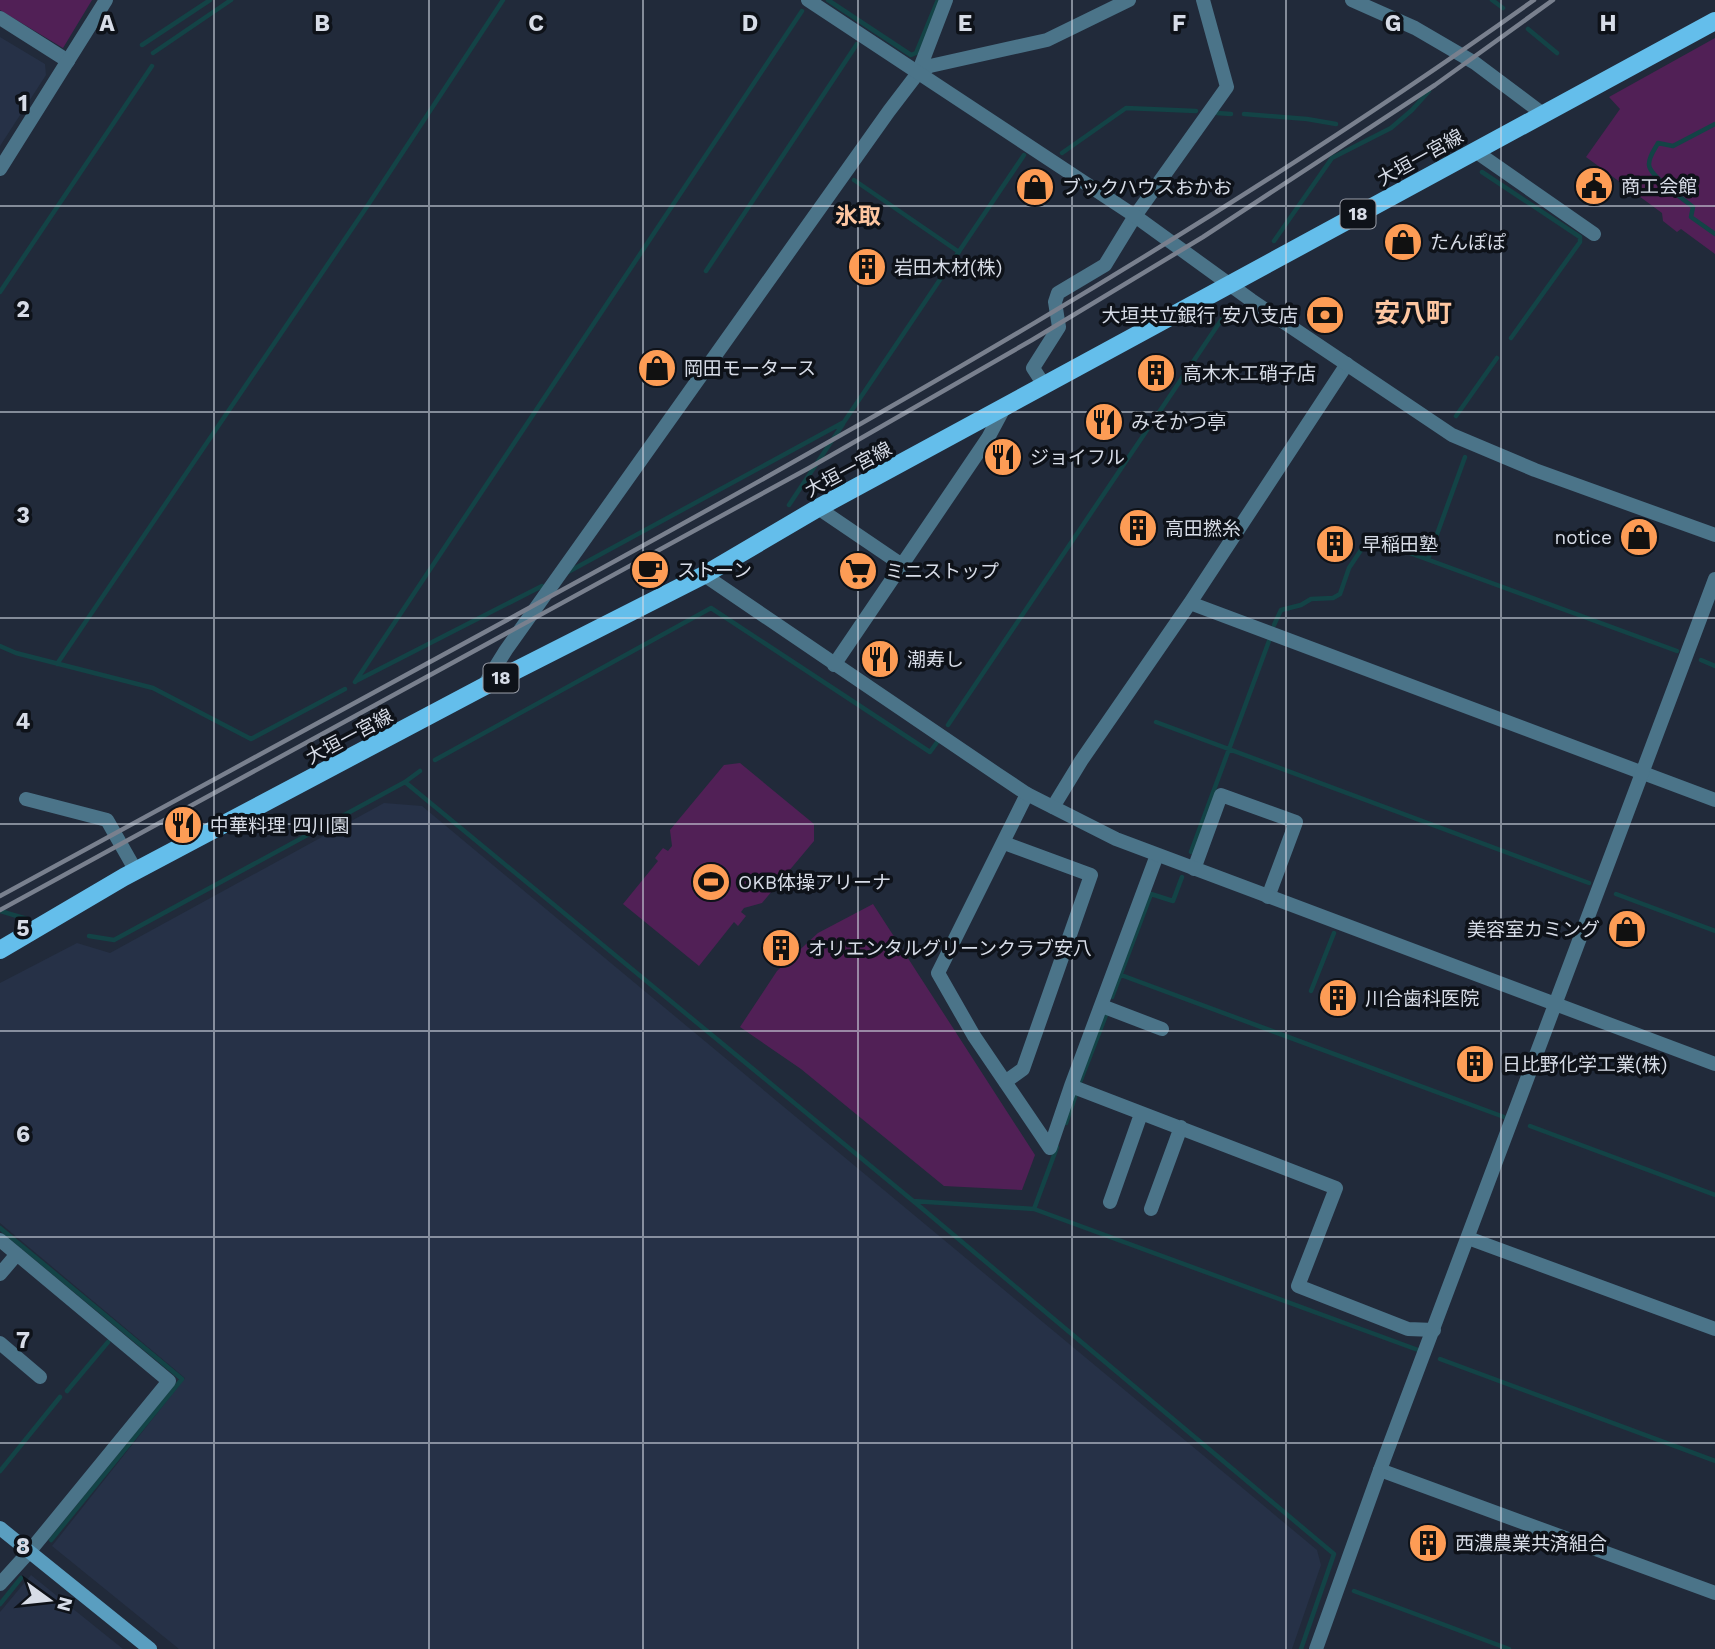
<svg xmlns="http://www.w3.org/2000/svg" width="1715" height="1649" font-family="'Work Sans','Noto Sans JP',sans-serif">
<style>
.built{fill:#263147}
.green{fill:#512056}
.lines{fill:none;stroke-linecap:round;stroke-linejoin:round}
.stream{stroke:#134346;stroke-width:4.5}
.minor{stroke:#4b7489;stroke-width:14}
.tertiary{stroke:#4b7489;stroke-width:14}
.secondary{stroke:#5a9ec0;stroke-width:14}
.primary{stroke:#64beeb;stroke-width:18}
.rail{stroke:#79808e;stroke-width:4.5}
.grid{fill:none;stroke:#d7dce7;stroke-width:2;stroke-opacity:0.55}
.labels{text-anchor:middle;stroke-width:7;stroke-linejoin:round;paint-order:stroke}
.shield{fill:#0e1219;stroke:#9b9fa9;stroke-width:2}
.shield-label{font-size:18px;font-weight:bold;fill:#d7dce7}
.street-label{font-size:19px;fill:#d7dce7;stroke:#0e1219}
.poi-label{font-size:19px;fill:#d7dce7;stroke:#0e1219;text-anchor:start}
.quarter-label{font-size:23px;font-weight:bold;fill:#fdc6a1;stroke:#0e1219}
.district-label{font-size:26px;font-weight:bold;fill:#fdc6a1;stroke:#0e1219}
.grid-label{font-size:23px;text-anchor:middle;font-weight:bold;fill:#d7dce7;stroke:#0e1219;stroke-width:7;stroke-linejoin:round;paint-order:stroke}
</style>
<rect width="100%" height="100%" fill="#212a3a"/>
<path class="built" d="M0,37L45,64L46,75L0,146Z
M384,803L422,806L1317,1550L1321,1565L1292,1649H179L52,1546L185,1378L0,1223V983L77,943L110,953Z
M31,1575L123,1649H0V1612Z"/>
<path class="green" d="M0,0H92L63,48L0,10Z
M1715,38V254L1681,229L1677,232L1663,221L1662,213L1586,157L1620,109L1609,97Z
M740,763L814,824V841L762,903L744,908L741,912L746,916L738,926L734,922L699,966L623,904L658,861L655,858L663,848L668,851L672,846L670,830L724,765Z
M873,904L1035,1155L1022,1190L944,1186L801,1069L740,1027L777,971L818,933Z"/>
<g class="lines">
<path class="stream" d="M828,0L911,55L916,53L938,0
M1492,0L1503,8
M1528,29L1557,53
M142,45L210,0
M153,53L231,0
M1217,113L1231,114
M1244,114L1307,119L1336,124
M1715,124L1673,146L1658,143C1655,149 1649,156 1649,164C1648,175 1683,199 1693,207L1691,217L1715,234
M1062,153L1126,108L1196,111
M1482,172L1580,237V242L1511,338
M854,180L959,252
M1274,241L1332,158L1391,128L1412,110L1429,91
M706,271L857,44
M0,292L152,66
M1456,416L1497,358
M789,505L843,424
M1428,559L1465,457
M568,572L844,422L1024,155
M1274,625L1281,610L1301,605L1311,599L1333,598L1340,594L1349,568L1369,538L1677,651
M0,646L16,653L153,688L251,739L345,689
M1701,660L1715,666
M57,664L368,205L503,0
M356,681L542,586
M355,682L802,11
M1156,722L1589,883
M948,725L1230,307
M435,760L711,608L930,752L938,741
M405,782L420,771
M1191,852L1269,641
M1616,894L1715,931
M0,911L27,919
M89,936L114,940L405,782L918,1205L1334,1554L1301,1649
M1121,975L1504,1117
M1311,991L1334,933
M1112,997L1151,894L1173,901L1182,877
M1080,1082L1106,1015
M1066,1123L1076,1094
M1530,1126L1715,1195
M913,1201L1034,1209L1418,1350
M1034,1209L1057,1147
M0,1228L182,1379L51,1540
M1440,1359L1715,1461
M67,1391L108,1342
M0,1471L60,1397
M1354,1591L1509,1649
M0,1604L21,1578"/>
<path class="minor" d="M1352,0L1415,28L1475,63L1543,114
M0,18L68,61
M918,73L930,66L1047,40L1129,0
M1475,151L1594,234
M1044,385L1033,368L1059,327L1055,302L1058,293L1105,265L1135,216L1227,87L1203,0
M818,508L902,565
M1190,603L1715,800
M834,665L988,438L1003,410
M483,687L506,650L889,111L918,73L946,0
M1027,794L938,973L974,1036L1050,1148L1071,1086L1336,1188L1298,1286L1408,1329L1434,1330
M26,799L107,820L136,871
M1053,807L1081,761L1190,603L1347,364
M1004,843L1091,875L1023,1069L1005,1082
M1194,869L1221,795L1296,822L1268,897
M1102,1006L1162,1029
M1071,1086L1157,855
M1110,1202L1141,1114
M1151,1209L1181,1127
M1468,1238L1715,1329
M0,1240L169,1381L29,1552
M0,1274L17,1254
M0,1343L40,1377
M1380,1470L1715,1593"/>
<path class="tertiary" d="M808,0L1135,216L1251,300L1452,435L1535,470L1715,535
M0,169L106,0
M704,575L997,774L1027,794L1116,839L1715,1064
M0,1584L29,1552
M1316,1649L1380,1470L1715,579"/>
<path class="secondary" d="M0,1528L150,1649"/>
<path class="primary" d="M0,950L124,877L483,687L704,575L818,508L1715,21"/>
<path class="rail" d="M0,896C173,802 345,708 518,614C866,425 1211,230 1534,0
M0,910L809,468L1032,340L1203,237L1435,85L1553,0"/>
</g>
<path class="grid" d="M214,0V1649M429,0V1649M643,0V1649M858,0V1649M1072,0V1649M1286,0V1649M1501,0V1649M0,206H1715M0,412H1715M0,618H1715M0,824H1715M0,1031H1715M0,1237H1715M0,1443H1715"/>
<defs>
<symbol id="civic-disc" viewBox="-11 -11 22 22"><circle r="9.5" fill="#fd9c55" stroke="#0e1219"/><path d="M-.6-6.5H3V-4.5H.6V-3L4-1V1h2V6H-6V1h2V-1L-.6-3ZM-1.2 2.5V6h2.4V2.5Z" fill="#111"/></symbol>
<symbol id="shop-disc" viewBox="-11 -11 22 22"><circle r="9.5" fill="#fd9c55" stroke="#0e1219"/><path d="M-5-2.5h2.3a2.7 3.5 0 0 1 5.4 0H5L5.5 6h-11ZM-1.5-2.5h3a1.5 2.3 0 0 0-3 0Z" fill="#111"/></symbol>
<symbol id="building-disc" viewBox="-11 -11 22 22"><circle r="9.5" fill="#fd9c55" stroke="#0e1219"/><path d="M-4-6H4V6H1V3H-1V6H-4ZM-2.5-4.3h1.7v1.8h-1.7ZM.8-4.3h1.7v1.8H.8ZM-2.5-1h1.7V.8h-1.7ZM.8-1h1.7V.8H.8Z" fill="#111"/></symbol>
<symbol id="bank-disc" viewBox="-11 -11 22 22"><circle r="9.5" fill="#fd9c55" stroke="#0e1219"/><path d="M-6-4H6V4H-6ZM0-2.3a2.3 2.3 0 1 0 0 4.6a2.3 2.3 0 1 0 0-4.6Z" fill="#111"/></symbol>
<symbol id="restaurant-disc" viewBox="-11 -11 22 22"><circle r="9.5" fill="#fd9c55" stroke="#0e1219"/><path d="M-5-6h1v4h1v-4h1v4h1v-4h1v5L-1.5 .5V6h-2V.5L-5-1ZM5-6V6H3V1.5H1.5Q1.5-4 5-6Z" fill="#111"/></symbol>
<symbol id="cafe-disc" viewBox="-11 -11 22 22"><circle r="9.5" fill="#fd9c55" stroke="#0e1219"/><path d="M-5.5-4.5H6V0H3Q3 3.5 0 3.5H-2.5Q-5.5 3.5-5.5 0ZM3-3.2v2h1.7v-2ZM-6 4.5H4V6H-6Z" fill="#111"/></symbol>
<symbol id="supermarket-disc" viewBox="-11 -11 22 22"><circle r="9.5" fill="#fd9c55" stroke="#0e1219"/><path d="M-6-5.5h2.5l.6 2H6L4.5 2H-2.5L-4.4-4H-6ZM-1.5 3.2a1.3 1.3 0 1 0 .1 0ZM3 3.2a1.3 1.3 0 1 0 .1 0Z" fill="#111"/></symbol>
<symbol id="stadium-disc" viewBox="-11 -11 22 22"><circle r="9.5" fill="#fd9c55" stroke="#0e1219"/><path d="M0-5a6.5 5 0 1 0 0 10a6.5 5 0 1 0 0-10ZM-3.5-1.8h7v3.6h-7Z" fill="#111"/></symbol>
</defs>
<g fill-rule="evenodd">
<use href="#civic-disc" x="1572" y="164" width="44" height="44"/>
<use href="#shop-disc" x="1013" y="165" width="44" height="44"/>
<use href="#shop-disc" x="1381" y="220" width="44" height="44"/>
<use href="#building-disc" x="845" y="245" width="44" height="44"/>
<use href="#bank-disc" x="1303" y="293" width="44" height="44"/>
<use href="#shop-disc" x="635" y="346" width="44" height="44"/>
<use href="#building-disc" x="1134" y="351" width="44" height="44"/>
<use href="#restaurant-disc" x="1082" y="400" width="44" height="44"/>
<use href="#restaurant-disc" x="981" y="435" width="44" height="44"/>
<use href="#building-disc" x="1116" y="506" width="44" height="44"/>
<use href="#shop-disc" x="1617" y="515" width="44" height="44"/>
<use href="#building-disc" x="1313" y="522" width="44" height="44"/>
<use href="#cafe-disc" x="628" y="548" width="44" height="44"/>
<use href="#supermarket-disc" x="836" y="549" width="44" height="44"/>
<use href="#restaurant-disc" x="858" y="637" width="44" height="44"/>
<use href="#restaurant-disc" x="161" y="803" width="44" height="44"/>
<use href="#stadium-disc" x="689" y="860" width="44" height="44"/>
<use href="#shop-disc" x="1605" y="907" width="44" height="44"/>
<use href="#building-disc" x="759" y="926" width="44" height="44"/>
<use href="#building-disc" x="1316" y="976" width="44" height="44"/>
<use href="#building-disc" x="1453" y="1042" width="44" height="44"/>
<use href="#building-disc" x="1406" y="1521" width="44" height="44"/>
</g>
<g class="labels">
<g class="shield">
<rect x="1340.5" y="199.5" width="35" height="29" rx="5"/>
<rect x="483.5" y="663.5" width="35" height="29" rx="5"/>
</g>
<g class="shield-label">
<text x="1358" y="220">18</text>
<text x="501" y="684">18</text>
</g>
<g class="street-label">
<text transform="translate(1420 157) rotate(-29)" y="7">大垣一宮線</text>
<text transform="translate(848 469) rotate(-28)" y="7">大垣一宮線</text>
<text transform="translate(349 736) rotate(-28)" y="7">大垣一宮線</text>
</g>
<g class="poi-label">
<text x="1621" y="193">商工会館</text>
<text x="1062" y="194">ブックハウスおかお</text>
<text x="1430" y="249">たんぽぽ</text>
<text x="894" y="274">岩田木材(株)</text>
<text x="1298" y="322" text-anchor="end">大垣共立銀行 安八支店</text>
<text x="684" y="375">岡田モータース</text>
<text x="1183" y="380">高木木工硝子店</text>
<text x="1131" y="429">みそかつ亭</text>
<text x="1030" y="464">ジョイフル</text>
<text x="1165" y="535">高田撚糸</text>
<text x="1612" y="544" text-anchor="end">notice</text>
<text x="1362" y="551">早稲田塾</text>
<text x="677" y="577">ストーン</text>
<text x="885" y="578">ミニストップ</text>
<text x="907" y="666">潮寿し</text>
<text x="210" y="832">中華料理 四川園</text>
<text x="738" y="889">OKB体操アリーナ</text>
<text x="1600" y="936" text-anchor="end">美容室カミング</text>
<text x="808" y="955">オリエンタルグリーンクラブ安八</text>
<text x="1365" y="1005">川合歯科医院</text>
<text x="1502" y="1071">日比野化学工業(株)</text>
<text x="1455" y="1550">西濃農業共済組合</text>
</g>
<g class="quarter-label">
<text x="858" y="224">氷取</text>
</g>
<g class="district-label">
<text x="1413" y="322">安八町</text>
</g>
</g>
<g class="grid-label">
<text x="107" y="31">A</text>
<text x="322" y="31">B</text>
<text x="536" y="31">C</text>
<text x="750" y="31">D</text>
<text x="965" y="31">E</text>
<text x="1179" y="31">F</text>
<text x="1393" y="31">G</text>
<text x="1608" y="31">H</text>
<text x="23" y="111">1</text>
<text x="23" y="317">2</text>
<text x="23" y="523">3</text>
<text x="23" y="729">4</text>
<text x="23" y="936">5</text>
<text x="23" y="1142">6</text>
<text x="23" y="1348">7</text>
<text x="23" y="1554">8</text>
</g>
<g transform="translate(49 1600) rotate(105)" stroke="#0e1219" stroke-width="5" paint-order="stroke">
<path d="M0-5L12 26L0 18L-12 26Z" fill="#d7dce7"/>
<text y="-10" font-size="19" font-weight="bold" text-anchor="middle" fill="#d7dce7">N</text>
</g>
</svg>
